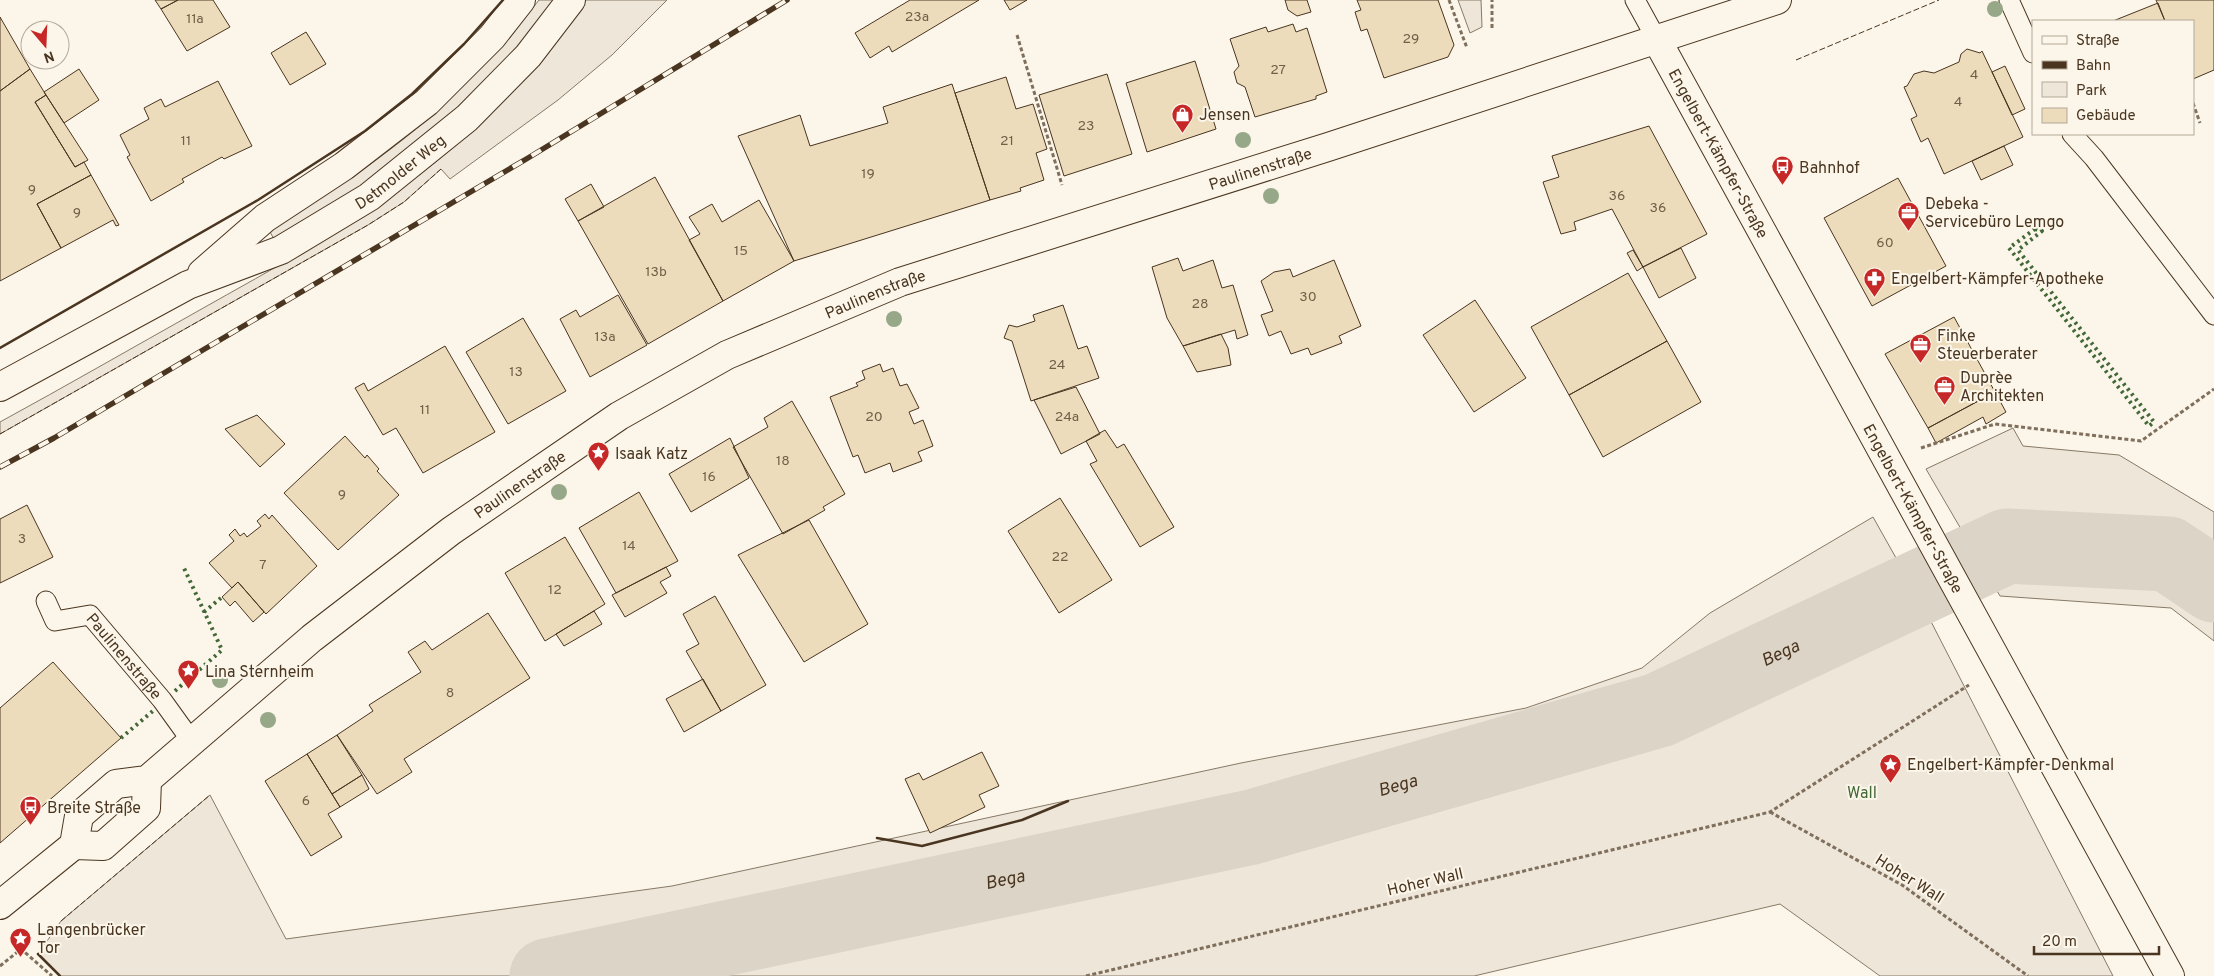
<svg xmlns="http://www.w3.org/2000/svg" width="2214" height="976" font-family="Overpass,sans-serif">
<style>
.green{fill:#ede6d9;stroke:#887966}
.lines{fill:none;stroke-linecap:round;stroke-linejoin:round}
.river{stroke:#dcd4c6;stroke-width:75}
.building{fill:#ecdcbc;stroke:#4a3520}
.lane-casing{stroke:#4a3520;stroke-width:21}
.secondary-casing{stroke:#4a3520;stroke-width:30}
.path{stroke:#7f6f5c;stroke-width:3;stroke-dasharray:4 2.5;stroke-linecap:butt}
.lane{stroke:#fbf6e9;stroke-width:19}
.secondary{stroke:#fbf6e9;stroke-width:28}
.rail-casing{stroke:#4a3520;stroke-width:5.5}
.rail{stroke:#fbf6e9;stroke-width:4;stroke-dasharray:11;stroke-linecap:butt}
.hedge{stroke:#436837;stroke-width:4;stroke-dasharray:2.5 4;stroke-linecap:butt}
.fence{stroke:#4a3520;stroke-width:1;stroke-dasharray:6 2.5;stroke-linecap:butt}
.wall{stroke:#4a3520;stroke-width:2.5}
.tree{fill:#96a887}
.labels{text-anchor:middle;stroke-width:4;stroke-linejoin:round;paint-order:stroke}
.number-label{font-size:14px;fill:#725f47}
.poi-label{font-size:16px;fill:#4a3520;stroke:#fbf6e9;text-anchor:start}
.street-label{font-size:16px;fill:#4a3520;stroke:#fbf6e9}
.park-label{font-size:16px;fill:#436837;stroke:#fbf6e9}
.water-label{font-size:18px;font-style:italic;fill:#4a3520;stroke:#fbf6e9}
</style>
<rect width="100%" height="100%" fill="#fbf6e9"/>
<path class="green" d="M539,0H558L485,85L388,169L275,241L269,230C306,206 345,184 380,157C439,114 494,58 539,0Z
M586,0H667L612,55L558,100L450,179L441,169L404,202L368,225L0,434V422C66,386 132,348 198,311C274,268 353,226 423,172C486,123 540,65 586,0Z
M1458,0H1481L1482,27L1470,33Z
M2013,428L2023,446L2119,455L2214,512V641L2171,608L2000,596L1926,469Z
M1873,517L1923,606L2113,976H1880L1780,904L1474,976H60L38,954L61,921L210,795L286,939L672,886L1241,763L1526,708L1642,668L1710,613Z"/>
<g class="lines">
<path class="river" id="s1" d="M547,976L1252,827L1659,710L2007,546L2168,554L2214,585"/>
</g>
<path class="building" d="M155,0H178L161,9Z
M178,0H213L230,27L187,51L161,9Z
M910,0H979L892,52L889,46L870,58L855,33Z
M1004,0H1027L1010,10Z
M1285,0H1307L1311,12L1297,16L1288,10Z
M1357,0H1438L1454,45L1448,57L1384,78L1367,29L1361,31L1355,12L1361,10Z
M2156,0H2214V70L2193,79V21H2165Z
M2158,3L2165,21H2113Z
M0,17L30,69L0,91Z
M1293,24L1296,32L1307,28L1327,92L1316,96V99L1255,117L1245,87L1237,83L1234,72L1239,66L1230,39L1266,27L1268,32Z
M306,32L326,64L290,85L271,53Z
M1967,49L1980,53L1982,51L2023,137L1944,174L1928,138L1921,142L1911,119L1917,116L1904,87L1907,86L1914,74L1924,71L1934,73L1959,62L1961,54Z
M1195,61L1216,129L1147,152L1126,83Z
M2005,66L2025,109L2012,115L1992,72Z
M30,69L46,95L35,102L75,167L84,162L91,175L37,204L61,248L0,281V91Z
M79,69L99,100L64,123L44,92Z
M1107,74L1132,154L1064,176L1039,95Z
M1006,77L1016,109L1033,104L1047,149L1036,153L1044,180L1020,188L1021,191L990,200L955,93Z
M218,81L252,146L224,159L222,157L182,179L184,182L151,201L127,157L130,155L120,135L149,119L144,108L161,99L165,107Z
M952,84L990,200L794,261L738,136L800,115L810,146L888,123L883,107Z
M46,95L88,160L75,167L35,102Z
M1649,126L1707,234L1643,267L1612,209L1574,222L1576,230L1561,234L1543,182L1559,177L1552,156Z
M2004,146L2013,165L1981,180L1972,161Z
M91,175L119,225L116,226L113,220L61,248L37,204Z
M655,177L723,301L648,344L578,221Z
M1898,178L1946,266L1872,306L1824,218Z
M591,184L604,207L578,221L565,199Z
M759,200L794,261L723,301L689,240L700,234L689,217L712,204L722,222Z
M1681,248L1696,278L1659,298L1643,267Z
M1633,250L1643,267L1637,271L1627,253Z
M1178,258L1183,271L1213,260L1222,288L1233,285L1248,335L1237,339L1235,330L1183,346L1167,318L1152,267Z
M1334,260L1361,326L1339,336L1342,343L1311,355L1308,348L1291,354L1281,331L1269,336L1261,315L1273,311L1261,281L1274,272L1290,269L1293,277Z
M1628,273L1667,341L1569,395L1531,327Z
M618,295L647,345L590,377L560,319L576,310L580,317Z
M1475,300L1526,378L1474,412L1423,335Z
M1063,305L1078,349L1087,346L1099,378L1031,401L1012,341L1004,338L1009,325L1017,327L1035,321L1033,315Z
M1954,317L1995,392L1928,428L1885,354Z
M523,318L566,391L508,424L466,352Z
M1221,334L1228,348L1231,365L1197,372L1183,346Z
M1667,341L1701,402L1603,457L1569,395Z
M445,346L495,432L423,473L396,428L383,435L355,388L364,383L368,391Z
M880,364L883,372L893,368L900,386L907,384L919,408L909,412L914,424L923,420L933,446L918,452L922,461L893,472L890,463L865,473L858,455L853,457L830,397L858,386L856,383L865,379L862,371Z
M1076,387L1100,434L1061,454L1034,400Z
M1995,392L2006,412L1986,424L1983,417L1936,443L1928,428Z
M792,401L845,494L823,507L825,510L783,534L733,447L768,427L764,418Z
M257,415L285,444L260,467L225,429Z
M1105,430L1117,448L1124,444L1174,527L1140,547L1090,464L1097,461L1086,441Z
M345,436L365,458L367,455L379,469L377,471L399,495L338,550L284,493Z
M730,438L749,478L691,512L669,474Z
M639,492L678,561L616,593L579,528Z
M1060,498L1112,580L1059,613L1008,531Z
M27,505L53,557L0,583V519Z
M265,514L269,519L272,515L317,566L266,614L238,582L232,588L209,563L234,541L229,535L235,529L240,536L244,533L247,537L261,526L257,521Z
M809,520L868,624L804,662L738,555Z
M565,537L605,604L545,641L505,573Z
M666,567L671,576L660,582L667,593L625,617L612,595Z
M238,582L264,612L253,622L235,601L230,606L222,597Z
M715,596L766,685L721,711L686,651L699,644L683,614Z
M594,611L602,624L564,646L556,634Z
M488,613L530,678L404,759L412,772L377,794L337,735L373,711L369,705L421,672L408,652L425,641L432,650Z
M53,662L121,738L0,843V708Z
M703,679L721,711L684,732L666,699Z
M337,735L362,775L332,794L307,754Z
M982,752L999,786L979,795L985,807L930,833L905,779L919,773L923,780Z
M307,754L340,807L328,814L342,837L311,856L265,781Z
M362,775L369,789L340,807L332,794Z"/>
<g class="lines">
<defs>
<g id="lane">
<path d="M1635,0L1657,40"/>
<path d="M2009,0L2033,53"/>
<path d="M2072,134L2094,158L2214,315"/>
<path id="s2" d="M46,601L55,621L90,615L162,700L193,743"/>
</g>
<g id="secondary">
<path id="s3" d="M1657,40L2170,976"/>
<path d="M202,273L265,218L344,166L427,102L492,37L521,0"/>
<path id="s4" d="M0,387L188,285L281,250L369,197L467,118L528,56L571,0"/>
<path d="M74,845L103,846L146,808L147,780"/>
<path id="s5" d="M0,905L74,845L79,816L116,784L147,780L312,638L451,531L619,416L727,355L900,282L1328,147L1777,0"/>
</g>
</defs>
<use href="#lane" class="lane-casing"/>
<use href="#secondary" class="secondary-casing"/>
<path class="path" d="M1449,0L1467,48
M1492,28V0
M1017,35L1062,185
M2193,103L2200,123
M1921,448L1995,424L2141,441L2214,389
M1770,812L1902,885L2028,976
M0,966L21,949L52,976
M1086,976L1770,812L1969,685"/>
<use href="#lane" class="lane"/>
<use href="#secondary" class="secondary"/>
<defs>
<path id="rail" d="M0,467L54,438L528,158L787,0"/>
</defs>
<use href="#rail" class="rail-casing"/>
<use href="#rail" class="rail"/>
<path class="hedge" d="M2035,229L2042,231L2018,250L2154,422L2149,426L2009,248Z
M204,612L222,597
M175,691L222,650L183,566
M121,738L154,710"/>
<path class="fence" d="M1796,60L1939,0
M0,434L368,225L404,202L441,169
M61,921L210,795"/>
<path class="wall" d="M0,348L258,200L365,131L412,94L464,44L503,0
M877,838L922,846L1022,820L1068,801
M38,954L60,976"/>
</g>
<g class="tree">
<circle cx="1995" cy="9" r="8"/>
<circle cx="1243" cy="140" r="8"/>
<circle cx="1271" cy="196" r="8"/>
<circle cx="894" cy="319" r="8"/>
<circle cx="559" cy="492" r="8"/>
<circle cx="220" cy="680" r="8"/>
<circle cx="268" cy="720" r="8"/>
</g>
<defs>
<symbol id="shop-pin" viewBox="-11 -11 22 30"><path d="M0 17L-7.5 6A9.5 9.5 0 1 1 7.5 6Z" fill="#c62828" stroke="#fbf6e9"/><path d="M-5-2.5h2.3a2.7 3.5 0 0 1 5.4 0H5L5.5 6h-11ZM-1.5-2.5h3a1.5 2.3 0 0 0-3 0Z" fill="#fff"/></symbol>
<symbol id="bus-pin" viewBox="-11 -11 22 30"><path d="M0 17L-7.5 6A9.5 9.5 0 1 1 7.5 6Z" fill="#c62828" stroke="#fbf6e9"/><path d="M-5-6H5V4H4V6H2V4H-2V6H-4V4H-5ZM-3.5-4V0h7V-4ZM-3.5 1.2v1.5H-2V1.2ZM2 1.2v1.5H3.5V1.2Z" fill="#fff"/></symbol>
<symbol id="office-pin" viewBox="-11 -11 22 30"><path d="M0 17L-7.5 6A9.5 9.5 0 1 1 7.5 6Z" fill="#c62828" stroke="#fbf6e9"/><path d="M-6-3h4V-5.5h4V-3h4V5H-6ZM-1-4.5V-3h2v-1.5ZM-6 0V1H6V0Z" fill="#fff"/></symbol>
<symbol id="pharmacy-pin" viewBox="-11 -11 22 30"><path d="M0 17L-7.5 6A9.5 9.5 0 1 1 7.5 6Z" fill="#c62828" stroke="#fbf6e9"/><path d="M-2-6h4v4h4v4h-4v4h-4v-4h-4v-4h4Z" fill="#fff"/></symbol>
<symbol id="sight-pin" viewBox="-11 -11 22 30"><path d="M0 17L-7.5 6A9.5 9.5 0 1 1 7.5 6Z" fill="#c62828" stroke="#fbf6e9"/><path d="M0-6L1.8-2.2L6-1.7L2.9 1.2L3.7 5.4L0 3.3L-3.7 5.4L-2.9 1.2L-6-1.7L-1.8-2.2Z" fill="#fff"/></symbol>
</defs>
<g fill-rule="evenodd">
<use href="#shop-pin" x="1170" y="102" width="25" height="34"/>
<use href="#bus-pin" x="1770" y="154" width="25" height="34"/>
<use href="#office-pin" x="1896" y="200" width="25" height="34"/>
<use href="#pharmacy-pin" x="1862" y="266" width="25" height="34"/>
<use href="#office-pin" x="1908" y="332" width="25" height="34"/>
<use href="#office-pin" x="1932" y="374" width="25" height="34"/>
<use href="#sight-pin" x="586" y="440" width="25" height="34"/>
<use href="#sight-pin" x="176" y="658" width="25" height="34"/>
<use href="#sight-pin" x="1878" y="752" width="25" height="34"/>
<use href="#bus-pin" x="18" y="794" width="25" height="34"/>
<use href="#sight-pin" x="8" y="926" width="25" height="34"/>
</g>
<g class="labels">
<g class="number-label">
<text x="917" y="21">23a</text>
<text x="195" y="23">11a</text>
<text x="1411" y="43">29</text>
<text x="1278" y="74">27</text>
<text x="1974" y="79">4</text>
<text x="1958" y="106">4</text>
<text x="1086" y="130">23</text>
<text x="186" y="145">11</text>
<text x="1007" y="145">21</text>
<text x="868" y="178">19</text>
<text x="32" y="194">9</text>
<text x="1617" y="200">36</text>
<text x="1658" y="212">36</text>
<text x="77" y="217">9</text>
<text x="1885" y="247">60</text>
<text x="741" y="255">15</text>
<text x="656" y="276">13b</text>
<text x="1308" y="301">30</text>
<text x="1200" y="308">28</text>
<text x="605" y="341">13a</text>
<text x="1057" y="369">24</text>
<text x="516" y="376">13</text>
<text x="425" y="414">11</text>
<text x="874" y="421">20</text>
<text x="1067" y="421">24a</text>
<text x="783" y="465">18</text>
<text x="709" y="481">16</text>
<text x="342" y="499">9</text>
<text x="22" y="543">3</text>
<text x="629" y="550">14</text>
<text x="1060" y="561">22</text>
<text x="263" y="569">7</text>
<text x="555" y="594">12</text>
<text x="450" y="697">8</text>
<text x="306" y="805">6</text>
</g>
<g class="poi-label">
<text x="1199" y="120">Jensen</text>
<text x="1799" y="173">Bahnhof</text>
<text x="1925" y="209">Debeka -<tspan x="1925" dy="18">Servicebüro Lemgo</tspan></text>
<text x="1891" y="284">Engelbert-Kämpfer-Apotheke</text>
<text x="1937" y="341">Finke<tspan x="1937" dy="18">Steuerberater</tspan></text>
<text x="1960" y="383">Duprèe<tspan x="1960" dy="18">Architekten</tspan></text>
<text x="615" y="459">Isaak Katz</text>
<text x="205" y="677">Lina Sternheim</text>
<text x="1907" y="770">Engelbert-Kämpfer-Denkmal</text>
<text x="47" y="813">Breite Straße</text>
<text x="37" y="935">Langenbrücker<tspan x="37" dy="18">Tor</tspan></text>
</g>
<g class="street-label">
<text dy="6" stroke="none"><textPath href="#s3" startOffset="129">Engelbert-Kämpfer-Straße</textPath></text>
<text dy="6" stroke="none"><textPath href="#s5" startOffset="1491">Paulinenstraße</textPath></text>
<text dy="6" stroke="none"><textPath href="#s4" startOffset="456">Detmolder Weg</textPath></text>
<text dy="6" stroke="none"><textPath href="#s5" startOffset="1086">Paulinenstraße</textPath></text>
<text dy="6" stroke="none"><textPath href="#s5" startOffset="681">Paulinenstraße</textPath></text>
<text dy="6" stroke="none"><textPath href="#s3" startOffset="534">Engelbert-Kämpfer-Straße</textPath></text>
<text dy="6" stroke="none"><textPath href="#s2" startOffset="111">Paulinenstraße</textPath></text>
<text transform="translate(1910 878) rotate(32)" y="6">Hoher Wall</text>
<text transform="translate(1425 881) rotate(-13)" y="6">Hoher Wall</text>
</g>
<g class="park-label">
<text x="1862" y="798">Wall</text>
</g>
<g class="water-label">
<text dy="6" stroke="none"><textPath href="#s1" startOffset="1278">Bega</textPath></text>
<text dy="6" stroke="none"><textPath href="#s1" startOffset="872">Bega</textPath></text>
<text dy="6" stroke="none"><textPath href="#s1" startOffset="468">Bega</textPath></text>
</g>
</g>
<rect x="2032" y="20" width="162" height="115" fill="#fbf6e9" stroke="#b4a999"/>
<rect x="2042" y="36" width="25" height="8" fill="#fbf6e9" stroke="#b4a999"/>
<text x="2076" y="45" font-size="15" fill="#4a3520">Straße</text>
<rect x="2042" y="61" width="25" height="8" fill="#4a3520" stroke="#b4a999"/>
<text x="2076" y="70" font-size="15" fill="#4a3520">Bahn</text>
<rect x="2042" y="82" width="25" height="15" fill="#ede6d9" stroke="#b4a999"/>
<text x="2076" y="95" font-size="15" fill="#4a3520">Park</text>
<rect x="2042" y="108" width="25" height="15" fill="#ecdcbc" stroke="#b4a999"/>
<text x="2076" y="120" font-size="15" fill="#4a3520">Gebäude</text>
<g transform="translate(45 45) rotate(161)"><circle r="24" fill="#fbf6e9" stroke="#b4a999"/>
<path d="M0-4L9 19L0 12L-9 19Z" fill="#c62828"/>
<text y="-8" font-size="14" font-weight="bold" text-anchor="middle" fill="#4a3520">N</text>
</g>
<path d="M2034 946v8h125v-8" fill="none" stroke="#4a3520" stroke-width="2.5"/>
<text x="2042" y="946" font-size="15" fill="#4a3520" stroke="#fbf6e9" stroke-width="4" paint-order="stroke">20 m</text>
</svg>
